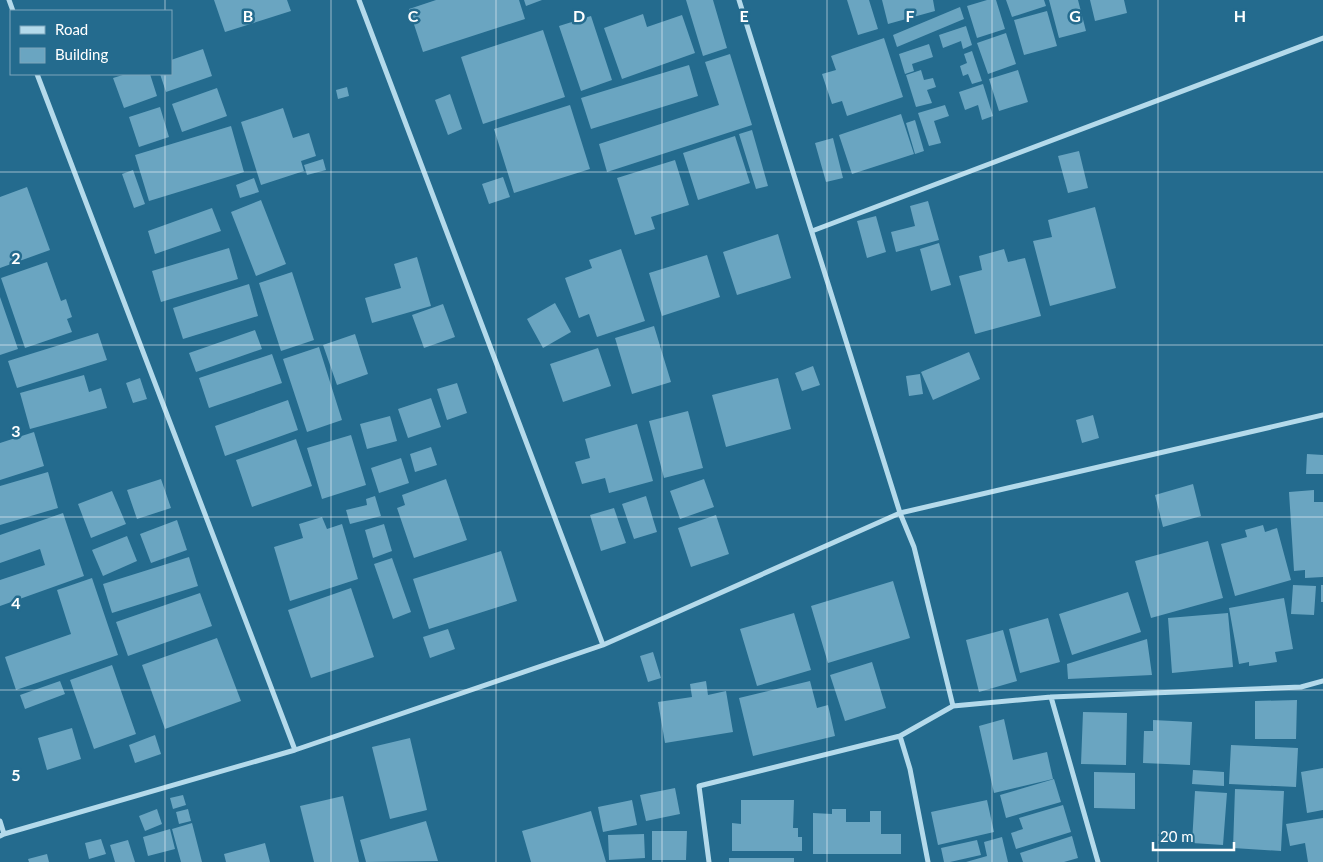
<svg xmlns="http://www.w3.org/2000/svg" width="1323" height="862" font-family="Lato,sans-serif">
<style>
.building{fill:#6aa5c1}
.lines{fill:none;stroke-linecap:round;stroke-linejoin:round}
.street{stroke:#b4daeb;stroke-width:5}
.grid{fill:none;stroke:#fff;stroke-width:1;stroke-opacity:0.55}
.grid-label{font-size:16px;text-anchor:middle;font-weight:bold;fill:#fff;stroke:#246b8e;stroke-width:5;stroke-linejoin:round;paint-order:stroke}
</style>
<rect width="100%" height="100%" fill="#246b8e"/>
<path class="building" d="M214,0H287L291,11L225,32Z
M436,0H519L525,19L423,52L409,9Z
M524,0H542L526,6Z
M686,0H713L727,48L703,56Z
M847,0H869L878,29L858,35Z
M882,0H933L935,11L888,24Z
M987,0H996L1005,29L977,38L967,6Z
M1006,0H1044L1046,6L1012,17Z
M1049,0H1078L1086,31L1059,38Z
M1090,0H1124L1127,13L1095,21Z
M960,7L964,19L897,47L893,35Z
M1047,11L1057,46L1024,55L1014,20Z
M643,14L647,27L682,15L695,53L622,79L604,28Z
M591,16L612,80L581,91L559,26Z
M966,26L972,45L963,49L961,41L943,48L939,35Z
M543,30L565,97L483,124L461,57Z
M1006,33L1016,64L988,74L977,43Z
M884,38L903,97L847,116L842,101L832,104L822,74L836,70L831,56Z
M929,44L933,57L912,64L914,71L905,74L899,54Z
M203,49L212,76L166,92L160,74H171V60Z
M972,51L982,81L972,84L968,74L963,76L960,66L967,63L964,54Z
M730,54L752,125L607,172L599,144L719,105L705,62Z
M689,65L698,96L591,129L581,98Z
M921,70L924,80L933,78L936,87L927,90L932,103L916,107L906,75Z
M1018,70L1028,102L999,111L989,79Z
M126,74H150L157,96L124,108L113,78Z
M983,84L993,116L982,120L978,105L965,110L959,92Z
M347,87L349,96L338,99L336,90Z
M217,88L227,116L182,132L172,104Z
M450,94L462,129L448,135L435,100Z
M570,105L590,169L514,193L494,129Z
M945,105L949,116L934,121L941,143L929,146L918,113Z
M160,107L169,137L139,147L129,117Z
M283,108L293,138L309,133L316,156L301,161L304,171L261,185L241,122Z
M901,114L914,154L852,174L839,135Z
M915,120L924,151L915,154L906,123Z
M231,126L244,172L149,201L135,155Z
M752,130L768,186L756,189L739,134Z
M735,136L750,183L698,200L683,153Z
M833,138L843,178L826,182L815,143Z
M1079,151L1088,188L1068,193L1058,156Z
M323,159L326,170L307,175L304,165Z
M675,160L689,205L651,217L655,229L635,235L617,178Z
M133,170L145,204L134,208L122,174Z
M503,177L510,197L489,204L482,184Z
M254,178L259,192L240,198L236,185Z
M27,187L50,250L0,268V197Z
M261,200L286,264L256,276L231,212Z
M928,201L939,240L896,252L891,232L915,226L910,206Z
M1095,207L1116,288L1050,306L1033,241L1052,237L1048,220Z
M212,208L221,231L155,254L148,231Z
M876,216L886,252L867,258L857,221Z
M778,234L791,278L737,295L723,252Z
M939,243L951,285L931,291L920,249Z
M229,248L238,279L161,302L152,271Z
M621,249L645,321L597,337L589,314L579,318L565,278L592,268L589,260Z
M1004,249L1008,262L1025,258L1041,316L975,334L959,276L982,270L979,256Z
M707,255L720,297L662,316L649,273Z
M417,257L431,306L372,323L365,298L401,288L394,264Z
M47,262L61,301L66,299L72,317L67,319L72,332L25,348L1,278Z
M292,272L314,340L281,351L259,283Z
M249,284L258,316L183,339L173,308Z
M0,297L18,349L0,355Z
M555,303L571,332L543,348L527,319Z
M443,304L455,337L424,348L412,315Z
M654,326L671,382L632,394L615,338Z
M255,330L262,349L196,372L189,353Z
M98,333L107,360L17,388L8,361Z
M355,334L368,374L337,385L323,345Z
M319,347L342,420L307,432L283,359Z
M598,348L611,386L563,402L550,364Z
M969,352L980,379L933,400L921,372Z
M272,354L282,383L209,408L199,378Z
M813,366L820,385L802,391L795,373Z
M920,374L923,394L909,396L906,376Z
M84,375L89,392L101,388L107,408L30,429L20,393Z
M140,378L147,399L133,403L126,383Z
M778,378L791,429L726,447L712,395Z
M457,383L467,413L447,420L437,389Z
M431,398L441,427L408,438L398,409Z
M288,400L298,430L225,456L215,426Z
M688,411L703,468L664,478L649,421Z
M1093,415L1099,438L1082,443L1076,420Z
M390,416L397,441L367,449L360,424Z
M637,424L653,481L609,493L605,478L582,484L575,462L590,458L585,439Z
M34,432L44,466L0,480V443Z
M351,435L366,485L322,499L307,448Z
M296,439L312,486L252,507L236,460Z
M431,447L437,465L415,472L410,454Z
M1307,454L1323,455V474H1306Z
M401,458L409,483L379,493L371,468Z
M48,472L58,508L0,525V486Z
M161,479L171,508L137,519L127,490Z
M446,479L467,540L414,558L397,508L405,505L402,495Z
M704,479L714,507L680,519L670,491Z
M1193,484L1201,516L1163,527L1155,495Z
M1314,490V502H1323V577L1305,578V570L1294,571L1289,492Z
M112,491L126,524L91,538L78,504Z
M375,496L381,516L350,524L346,510L367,505L366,499Z
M646,496L657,532L634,539L622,504Z
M614,508L626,543L601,551L590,515Z
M63,513L84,576L0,606V580L45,565L40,549L0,563V535Z
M716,515L729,554L691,567L678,528Z
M322,517L327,529L342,524L358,579L290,601L274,547L303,538L299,524Z
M177,520L187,550L151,563L140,534Z
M384,524L392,551L373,558L365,530Z
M1263,525L1265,532L1277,528L1291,580L1235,596L1221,544L1247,537L1245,530Z
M127,536L137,561L103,576L92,550Z
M1208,541L1223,598L1151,618L1135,561Z
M501,551L517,601L429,629L413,579Z
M189,557L198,586L112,613L103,584Z
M392,558L411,612L393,619L374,564Z
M92,578L118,655L16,690L5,657L71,634L57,590Z
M893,581L910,638L828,663L811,606Z
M1293,585L1316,586L1314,615L1291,614Z
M1321,585H1323V602H1321Z
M351,588L374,657L311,678L288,610Z
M1128,592L1141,632L1072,655L1059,614Z
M200,593L212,626L128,656L116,622Z
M1284,598L1293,649L1275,652L1277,662L1249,666V662L1239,664L1229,608Z
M794,613L811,670L757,686L740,629Z
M1228,613L1233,667L1172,673L1168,618Z
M1048,618L1060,662L1020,673L1009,629Z
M448,629L455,649L430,658L423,637Z
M1003,630L1017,681L979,692L966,640Z
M217,638L241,701L165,729L142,665Z
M1147,639L1152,675L1068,679L1067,664Z
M653,652L661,678L648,682L640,656Z
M872,662L886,708L845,721L830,675Z
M112,665L136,734L94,749L70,680Z
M60,681L65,694L25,709L20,695Z
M706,681L708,695L726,691L733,732L665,743L658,702L692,697L690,684Z
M810,681L817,708L828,705L835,736L753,756L739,698Z
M1297,700L1296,739H1255V701Z
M1083,712L1127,713L1126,765L1081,764Z
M1004,719L1013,760L1047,752L1053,779L994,793L979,726Z
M1153,720L1192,722L1190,765L1143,763L1144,731H1153Z
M72,728L81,759L47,770L38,738Z
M155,735L161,754L135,763L129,745Z
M410,738L427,810L390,819L372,747Z
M1231,745L1298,748L1296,787L1229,784Z
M1323,768V810L1307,813L1301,772Z
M1193,770L1224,772V786L1192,784Z
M1094,772L1135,773V809L1094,808Z
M1054,779L1061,802L1006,818L1000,795Z
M675,788L680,814L646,821L640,795Z
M1235,789L1284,791L1281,851L1233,848Z
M1195,791L1227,793L1223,845L1192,843Z
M183,795L186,805L173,809L170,798Z
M343,796L359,862H314L300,806Z
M632,800L637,825L603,832L598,807Z
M741,800H794L793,828H798V837H802V851H732V823L741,824Z
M987,800L994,832L938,845L931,812Z
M1063,805L1071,832L1016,849L1011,833L1023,829L1019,818Z
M157,809L162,824L145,831L139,816Z
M188,809L191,821L179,824L176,812Z
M832,809H846V822H870V811H881V834H901V854H813V813L832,814Z
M591,811L606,862H531L522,831Z
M1323,818V862H1308L1305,843L1290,846L1286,824Z
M426,821L438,861L366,862L360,840Z
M192,823L202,862H181L172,829Z
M170,829L175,849L148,856L143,837Z
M652,831H687L686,860H652Z
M644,834L645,858L609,860L608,835Z
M1072,836L1078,858L1064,862H1023L1020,853Z
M1002,837L1008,862H966L987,856L984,842Z
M101,839L106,854L89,859L85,843Z
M128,840L135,862H115L110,845Z
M977,840L981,855L950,862H944L941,848Z
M265,843L270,862H226L224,854Z
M47,854L49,862H29L28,859Z
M729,858H794V862H729Z"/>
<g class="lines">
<path class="street" d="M9,0L13,11
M359,0L603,645
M739,0L900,513L914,547L953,706L900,736L910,769L928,862
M37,74L295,750
M812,231L1323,38
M1051,697L1098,862
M953,706L1051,697L1301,687L1323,681
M0,821L4,834L0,836
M4,834L295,750L603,645L900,513L1323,415
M709,862L699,786L900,736"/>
</g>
<path class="grid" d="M165,0V11M331,0V862M496,0V862M662,0V862M827,0V862M992,0V862M1158,0V862M165,74V862M0,172H1323M0,345H1323M0,517H1323M0,690H1323"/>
<g class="grid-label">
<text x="248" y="22">B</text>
<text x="413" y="22">C</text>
<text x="579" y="22">D</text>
<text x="744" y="22">E</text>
<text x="910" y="22">F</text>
<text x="1075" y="22">G</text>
<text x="1240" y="22">H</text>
<text x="16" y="264">2</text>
<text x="16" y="437">3</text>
<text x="16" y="609">4</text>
<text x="16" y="781">5</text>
</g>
<rect x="10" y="10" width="162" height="65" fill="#246b8e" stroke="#7ca6bb"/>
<rect x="20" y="26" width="25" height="8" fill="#b4daeb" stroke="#7ca6bb"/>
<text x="55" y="35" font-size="15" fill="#ffffff">Road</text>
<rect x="20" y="48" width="25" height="15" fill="#6aa5c1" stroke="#7ca6bb"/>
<text x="55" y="60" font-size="15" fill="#ffffff">Building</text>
<path d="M1153 842v8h81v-8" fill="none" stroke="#ffffff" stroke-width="2.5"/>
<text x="1160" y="842" font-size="15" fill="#ffffff" stroke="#246b8e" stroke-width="4" paint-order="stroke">20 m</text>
</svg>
